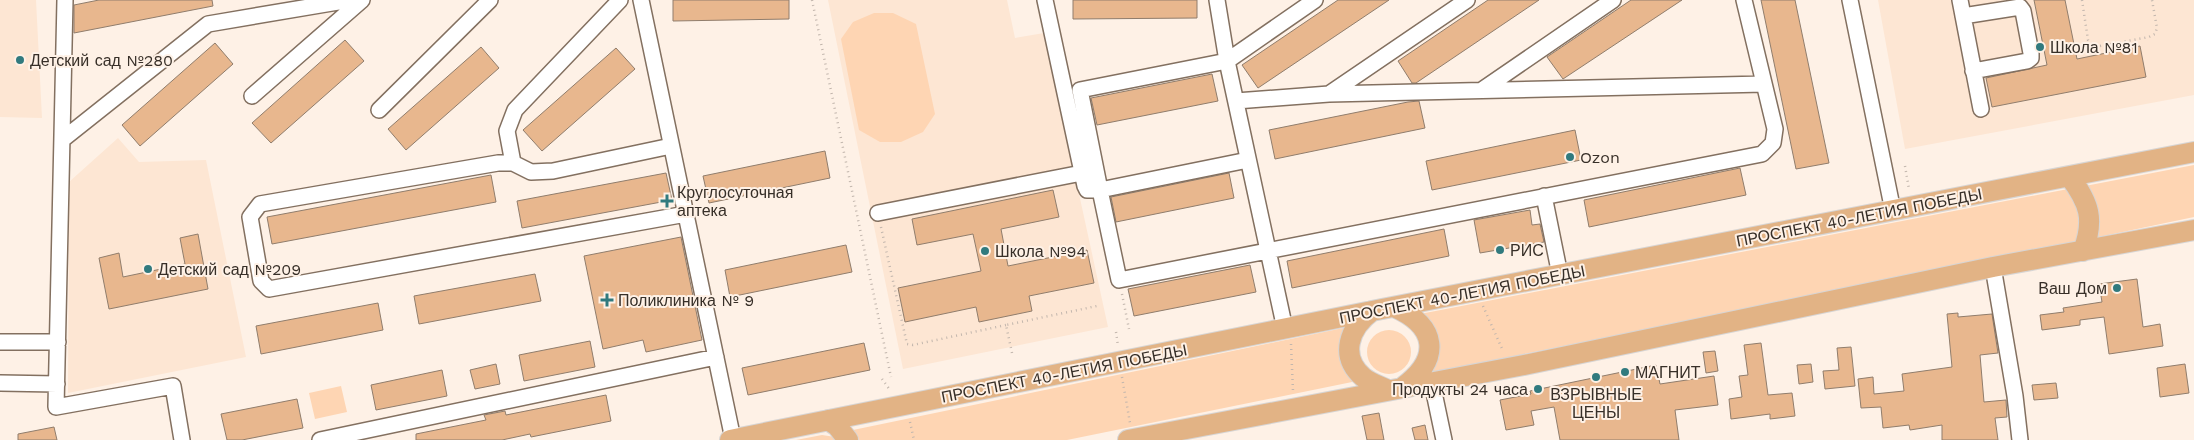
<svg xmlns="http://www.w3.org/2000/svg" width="2194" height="440" font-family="'Work Sans',sans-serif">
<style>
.built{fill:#fde6d3}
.green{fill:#fed5b3}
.building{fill:#e8b78e;stroke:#907d6c}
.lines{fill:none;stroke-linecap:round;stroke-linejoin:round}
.minor-casing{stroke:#837060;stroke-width:18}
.major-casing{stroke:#d7d5d4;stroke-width:22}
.path{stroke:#c2b6ad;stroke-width:2.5;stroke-dasharray:1 4;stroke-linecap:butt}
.minor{stroke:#fff;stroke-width:15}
.major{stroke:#e2b385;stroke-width:20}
.poi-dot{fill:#317a7e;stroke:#fef1e6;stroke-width:2}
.labels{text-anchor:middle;stroke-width:4;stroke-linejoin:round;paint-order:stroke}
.poi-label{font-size:16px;fill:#372f28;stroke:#fef1e6;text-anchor:start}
.street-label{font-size:16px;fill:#372f28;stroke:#fef1e6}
</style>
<rect width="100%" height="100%" fill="#fef1e6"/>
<path class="built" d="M0,0H36L42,118L0,117Z
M828,0H1007L1015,38L1044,33L1108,327L903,369Z
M1878,0H2194V95L1905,149Z
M118,138L139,162L206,160L246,357L68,393L69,182Z"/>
<path class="green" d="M874,13H893L916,24L935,114L923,132L901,142H880L859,130L841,39L853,22Z
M2194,165V217L2094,238L2085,186Z
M2068,189L2082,217L2076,243L1430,373L1420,314Z
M1348,327L1357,381L1067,440H859L853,430Z
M1367 352a22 22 0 1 1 44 0a22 22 0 1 1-44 0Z
M341,386L347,412L315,419L309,393Z
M822,435L835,437L839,440H796Z"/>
<path class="building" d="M99,0H212L213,6L74,33V5Z
M673,0H789V19L673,21Z
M1073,0H1197V18L1073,19Z
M1338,0H1389L1258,88L1242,65Z
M1488,0H1539L1416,83H1412L1398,61Z
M1631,0H1682L1563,79L1547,57Z
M1761,0H1795L1829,163L1796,169Z
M2034,0H2065L2077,59L2140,46L2146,77L1992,107L1986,78L2047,65Z
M345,40L364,61L271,143L252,123Z
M215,43L233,64L140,146L122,125Z
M481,47L499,68L406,150L388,129Z
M616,48L635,69L542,151L523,130Z
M1212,74L1218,101L1097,125L1091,98Z
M1419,101L1425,128L1275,159L1269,130L1408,102Z
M1575,130L1581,160L1432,190L1426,161Z
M825,151L830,178L709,203L703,176Z
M1740,168L1746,195L1589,227L1584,200Z
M666,173L672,200L522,228L517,201Z
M1229,173L1234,198L1116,222L1111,197Z
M491,175L496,202L272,244L267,217Z
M1053,190L1059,217L1001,229L1008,266L1087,250L1094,283L1029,296L1032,311L979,322L976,307L905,322L898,288L981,271L973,234L917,245L912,219Z
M1530,210L1532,225L1540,224L1544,242L1480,253L1474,220Z
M1444,229L1449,256L1292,288L1287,261Z
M198,234L208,289L109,309L99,258L119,253L123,277L185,264L180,238Z
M681,237L702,340L646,352L643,340L603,349L584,256Z
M846,245L852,272L730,297L725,270Z
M1250,265L1256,292L1134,316L1128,289Z
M535,274L541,301L419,324L414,296Z
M2137,279L2143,327L2160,324L2163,346L2109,354L2104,317L2080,320V325L2042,330L2040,315L2064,312L2063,308L2102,302L2099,284Z
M378,303L383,330L261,354L256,326Z
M1958,313V317L1992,314L1998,353L1980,355L1984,402L2006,400L2007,417L1995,418L1998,440H1942V425L1910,430L1909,425L1883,428L1881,407L1861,408L1858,379L1873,377L1874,394L1904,391L1902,374L1952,367L1947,314Z
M590,341L595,367L524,381L519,355Z
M864,343L870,370L748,395L742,368Z
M1761,343L1768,395L1792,393L1795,416L1770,419V414L1731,419L1729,399L1742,397L1739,376L1748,375L1744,345Z
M1851,347L1855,386L1825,389L1823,371L1839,370L1837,348Z
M1715,351L1718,371L1706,373L1703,352Z
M496,364L500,384L475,389L470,370Z
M1811,364L1813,382L1799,384L1797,365Z
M2185,364L2189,393L2160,397L2157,368Z
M1656,365L1660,384L1714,376L1718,405L1675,410L1679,440H1560L1554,407L1531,411L1534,425L1506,430L1500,400L1531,394L1530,391Z
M442,370L447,396L376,410L371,385Z
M2056,383L2058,398L2034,400L2032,385Z
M606,395L611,421L531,437L530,434L502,440H416V434L486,420L484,415L505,411L506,415Z
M297,399L303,428L242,440H227L221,414Z
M1379,413L1384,440H1367L1362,416Z
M1425,425L1428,440H1415L1412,428Z
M54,427L57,440H18V434Z"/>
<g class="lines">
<defs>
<path id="minor" d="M65,0L56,407L173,386L182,440
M641,0L733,439
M1045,0L1085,186L1087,190H1100L1119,280L1762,154L1773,143L1775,129L1744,0
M1217,0L1227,61L1285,329
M1850,0L1893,211
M1960,0L1981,109
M1963,16L2020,7L2023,11L2031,53V58L2027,61L1973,71
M1482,90L1613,0
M1329,94L1467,0
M252,96L362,0
M1236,101L1329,94L1764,84
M379,110L490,0
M62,140L208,24L350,0
M671,146L553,171L531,172L513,163H498L260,204L250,217L261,281L269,289L686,214
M1248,160L1100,190L1080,90L1227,61L1315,0
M513,163L507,131L515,110L620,0
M1544,196L1560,275
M878,213L1092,171
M1993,267L2015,396L2020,440
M0,342H58
M0,383L57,384
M1432,383L1444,440
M320,440L716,357"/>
<path id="major" d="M2070,177C2089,203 2095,219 2083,251
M1394,307C1437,326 1442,358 1403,387
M1372,311C1349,328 1339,356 1363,377C1370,383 1380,386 1388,390
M828,420L837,426L848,440
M730,440L1382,309L2194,152
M1128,440L1529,364L1993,267L2194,230"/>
</defs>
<use href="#minor" class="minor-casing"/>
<use href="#major" class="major-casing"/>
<path class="path" d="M812,0L891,377
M2082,0L2088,40L2092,45L2100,46L2149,37L2155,34L2157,28L2152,0
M1905,166L1909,189
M881,227L907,344L913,345L1006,325
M1122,294L1129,329
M1483,306L1503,351
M1116,332L1118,346
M1291,344L1293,391
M1012,353L1006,325L1097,306
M1122,377L1130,423
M882,379L890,390
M910,422L914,440"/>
<use href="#minor" class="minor"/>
<use href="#major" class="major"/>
</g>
<g class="poi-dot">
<circle cx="2040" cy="47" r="5"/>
<circle cx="20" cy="60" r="5"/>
<circle cx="1570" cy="157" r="5"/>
<path d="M664.5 193.5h5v5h5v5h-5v5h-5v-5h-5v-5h5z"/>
<circle cx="1500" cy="250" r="5"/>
<circle cx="985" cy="251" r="5"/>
<circle cx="148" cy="269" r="5"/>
<circle cx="2117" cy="288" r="5"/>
<path d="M604.5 292.5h5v5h5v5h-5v5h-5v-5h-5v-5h5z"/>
<circle cx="1625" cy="372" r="5"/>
<circle cx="1596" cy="377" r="5"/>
<circle cx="1538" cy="389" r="5"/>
</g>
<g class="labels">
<g class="poi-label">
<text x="2050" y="53">Школа №81</text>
<text x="30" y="66">Детский сад №280</text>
<text x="1580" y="163">Ozon</text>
<text x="677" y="198">Круглосуточная<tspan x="677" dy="18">аптека</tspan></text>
<text x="1510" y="256">РИС</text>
<text x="995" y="257">Школа №94</text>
<text x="158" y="275">Детский сад №209</text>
<text x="2107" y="294" text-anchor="end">Ваш Дом</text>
<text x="618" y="306">Поликлиника № 9</text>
<text x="1635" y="378">МАГНИТ</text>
<text x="1528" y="395" text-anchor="end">Продукты 24 часа</text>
<text x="1596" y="400" text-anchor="middle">ВЗРЫВНЫЕ<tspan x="1596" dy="18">ЦЕНЫ</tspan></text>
</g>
<g class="street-label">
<text transform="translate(1859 217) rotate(-11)" y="6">ПРОСПЕКТ 40-ЛЕТИЯ ПОБЕДЫ</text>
<text transform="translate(1462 294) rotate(-11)" y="6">ПРОСПЕКТ 40-ЛЕТИЯ ПОБЕДЫ</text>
<text transform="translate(1064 373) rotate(-11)" y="6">ПРОСПЕКТ 40-ЛЕТИЯ ПОБЕДЫ</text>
</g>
</g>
</svg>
